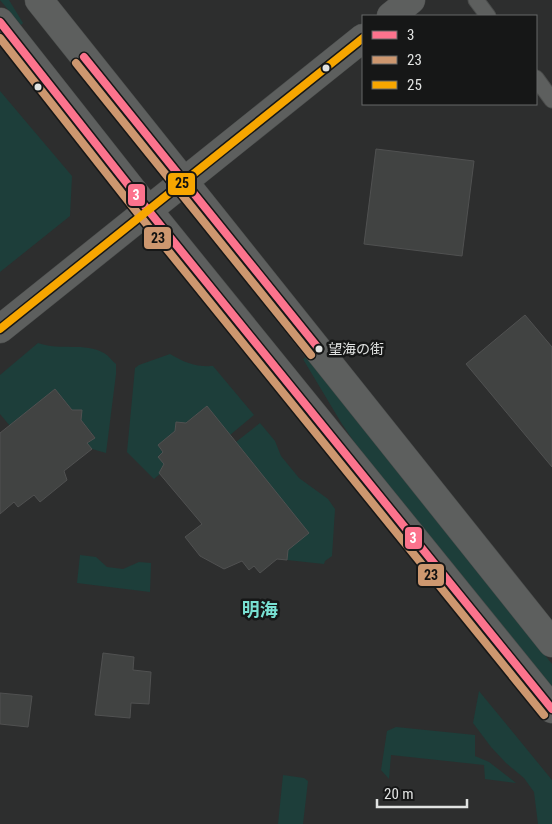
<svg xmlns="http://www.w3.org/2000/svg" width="552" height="824" font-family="'Roboto Condensed','Noto Sans JP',sans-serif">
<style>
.green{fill:#1d3e3a}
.building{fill:#414342;stroke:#505151}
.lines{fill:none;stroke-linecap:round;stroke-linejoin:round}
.service-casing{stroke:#4a4c4b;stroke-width:17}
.tertiary-casing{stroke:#4a4c4b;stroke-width:29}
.service{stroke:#5d5f5e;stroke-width:15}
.tertiary{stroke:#5d5f5e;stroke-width:28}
.bus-1-casing{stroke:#161717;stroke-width:11}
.bus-2-casing{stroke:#161717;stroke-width:11}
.bus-3-casing{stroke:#161717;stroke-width:11}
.bus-1{stroke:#fc738d;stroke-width:8}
.bus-2{stroke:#cd976f;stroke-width:8}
.bus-3{stroke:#f7a600;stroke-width:8}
.bus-dot{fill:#e1e3e2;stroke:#161717;stroke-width:2}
.labels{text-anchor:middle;stroke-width:5;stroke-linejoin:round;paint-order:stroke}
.bus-label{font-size:14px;fill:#e1e3e2;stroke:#161717;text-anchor:start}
.quarter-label{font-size:18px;font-weight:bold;fill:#78e0d2;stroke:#161717}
.line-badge{stroke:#161717;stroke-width:2}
.badge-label{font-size:14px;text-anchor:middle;font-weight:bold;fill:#fff}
.pale-badge-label{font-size:14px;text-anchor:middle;font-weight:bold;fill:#111}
</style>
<rect width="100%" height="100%" fill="#2d2e2e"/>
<path class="green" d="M0,0H9L23,23L21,25Z
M0,91L72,176L70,216L0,272Z
M38,343C60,351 85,342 104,353C109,356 112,361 116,364V374L106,453L92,449L87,443L95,437L81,420L82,411L72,410L55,389L10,426L0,414V375Z
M170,354C185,363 196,367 213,366L254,415L230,435L207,406L158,445L163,453L167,468L154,479L127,452L135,368L139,365Z
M306,357L552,664V691L361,452L342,424L303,359Z
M260,423L275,441L281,456L299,478L328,499L335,509L332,556L325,561L324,564L287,560L288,550L308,533L236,442Z
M80,555L96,557L107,567L123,569L139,562L151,563L150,592L77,583Z
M479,691L552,780V824H538L534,792L524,778L506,763L491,747L473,723Z
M396,727L475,735V756L489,762L516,783L485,779L484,765L391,755L389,779L381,770L387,731Z
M283,775L304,778L308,781L303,824H278Z"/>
<path class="building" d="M376,149L474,161L462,256L364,244Z
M525,315L552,347V467L466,364Z
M55,389L72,410H82L81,420L95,438L87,443L92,449L64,471L67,480L40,502L34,495L18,507L14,502L0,514V433Z
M207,406L309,533L288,550L287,560L277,559L260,573L254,566L249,570L242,561L224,569L200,556L185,537L202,524L159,473L164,464L158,457L163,452L158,445L175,431L176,422L186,423Z
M103,653L134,657L133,670L151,672L149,704L131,703L130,718L95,715Z
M0,693L32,696L28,727L0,724Z"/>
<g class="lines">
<defs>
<path id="service" d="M476,0L488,16
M536,78L552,100"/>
<path id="tertiary" d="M39,0L552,643
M391,16L411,0
M0,22L148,210L552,709
M0,329L363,38"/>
</defs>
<use href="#service" class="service-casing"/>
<use href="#tertiary" class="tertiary-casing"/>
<use href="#service" class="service"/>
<use href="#tertiary" class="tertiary"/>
<defs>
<path id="bus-1" d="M0,22L148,210L552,709
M84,57L319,349"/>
<path id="bus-2" d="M0,38L140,216L544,715
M76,63L311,355"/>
<path id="bus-3" d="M0,329L363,38"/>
</defs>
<use href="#bus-1" class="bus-1-casing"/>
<use href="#bus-2" class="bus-2-casing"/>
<use href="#bus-3" class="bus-3-casing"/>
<use href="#bus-1" class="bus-1"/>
<use href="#bus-2" class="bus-2"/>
<use href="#bus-3" class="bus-3"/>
</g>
<g class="bus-dot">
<circle cx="326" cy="68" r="4.5"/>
<circle cx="38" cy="87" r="4.5"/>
<circle cx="319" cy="349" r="4.5"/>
</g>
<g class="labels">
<g class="bus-label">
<text x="328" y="354">望海の街</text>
</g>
<g class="quarter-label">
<text x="260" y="616">明海</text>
</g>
</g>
<g class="line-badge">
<rect x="167" y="172" width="29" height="24" rx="5" fill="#f7a600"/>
<rect x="127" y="183" width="19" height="24" rx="5" fill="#fc738d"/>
<rect x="143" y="226" width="29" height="24" rx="5" fill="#cd976f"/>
<rect x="404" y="526" width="19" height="24" rx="5" fill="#fc738d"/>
<rect x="417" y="563" width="28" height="24" rx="5" fill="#cd976f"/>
</g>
<g class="badge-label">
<text x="136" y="200">3</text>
<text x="413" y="543">3</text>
</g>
<g class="pale-badge-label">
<text x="182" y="188">25</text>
<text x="158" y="243">23</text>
<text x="431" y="580">23</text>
</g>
<rect x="362" y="15" width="175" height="90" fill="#161717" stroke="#676968"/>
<rect x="372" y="31" width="25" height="8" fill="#fc738d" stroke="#676968"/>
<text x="407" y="40" font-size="15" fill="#e1e3e2">3</text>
<rect x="372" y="56" width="25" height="8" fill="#cd976f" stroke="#676968"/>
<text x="407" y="65" font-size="15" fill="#e1e3e2">23</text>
<rect x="372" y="81" width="25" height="8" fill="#f7a600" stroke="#676968"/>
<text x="407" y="90" font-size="15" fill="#e1e3e2">25</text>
<path d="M377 799v8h90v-8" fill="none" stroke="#e1e3e2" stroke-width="2.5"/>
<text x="384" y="799" font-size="15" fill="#e1e3e2" stroke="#161717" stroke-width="4" paint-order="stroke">20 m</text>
</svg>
